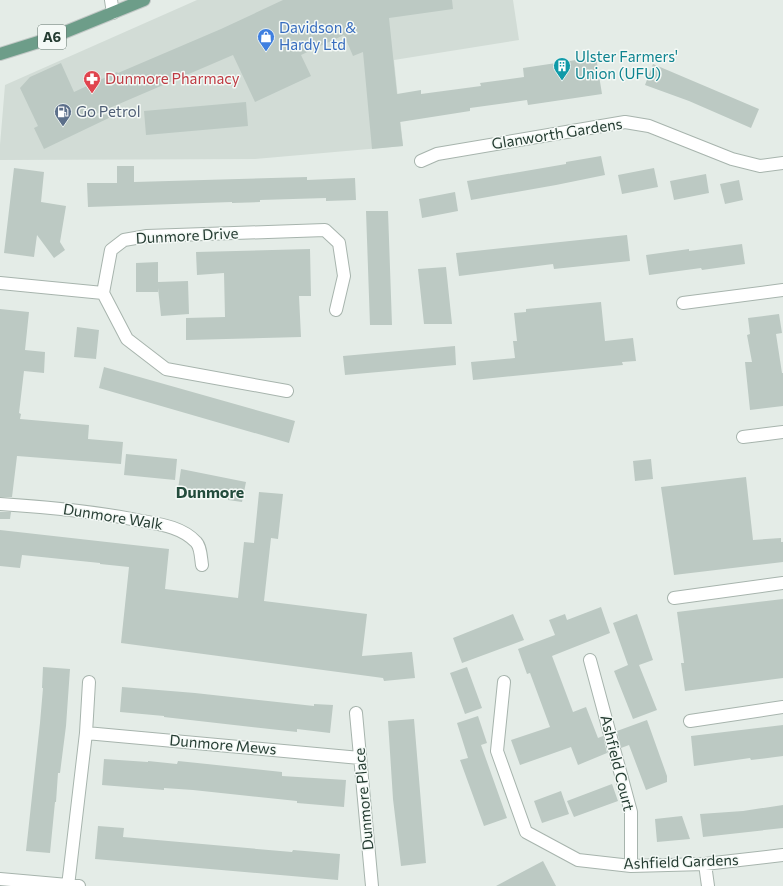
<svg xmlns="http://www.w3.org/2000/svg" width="783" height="886" font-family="Commissioner,sans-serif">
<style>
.built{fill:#d2dcd6}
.building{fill:#bcc9c3}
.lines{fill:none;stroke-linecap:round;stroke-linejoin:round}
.minor-casing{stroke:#a7b4ad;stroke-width:14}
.primary-casing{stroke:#c2c8c6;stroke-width:14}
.minor{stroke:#fff;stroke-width:12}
.primary{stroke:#6d9d89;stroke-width:12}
.labels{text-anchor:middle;stroke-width:3;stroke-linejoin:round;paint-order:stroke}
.shield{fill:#f4f9f6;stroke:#63756d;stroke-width:1}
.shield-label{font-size:14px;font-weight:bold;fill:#253c32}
.shop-label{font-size:15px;fill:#366cbe;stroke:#f4f9f6;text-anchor:start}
.culture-label{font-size:15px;fill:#0d838f;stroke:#f4f9f6;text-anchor:start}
.health-label{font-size:15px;fill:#be3a42;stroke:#f4f9f6;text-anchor:start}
.service-label{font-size:15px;fill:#4e5e75;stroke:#f4f9f6;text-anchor:start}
.street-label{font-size:15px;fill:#253c32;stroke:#f4f9f6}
.neighbourhood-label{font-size:16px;font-weight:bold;fill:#234c3c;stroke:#f4f9f6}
</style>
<rect width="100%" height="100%" fill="#e4ece7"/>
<path class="built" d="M197,0H513L519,40L394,60L403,146L255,159L0,160V145L5,85Z"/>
<path class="building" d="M283,0H452L453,9L389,18L397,94L421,90V94L481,86L480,83L524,77L523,68L596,57L602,94L528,105L527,100L470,108V111L400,122L403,146L372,149L363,52L353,56L344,35L301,55L311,76L255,102L233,55L91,116L113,114V116L44,149L34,128L38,126L20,88L30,77L61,63L74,92L117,72L118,73L221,29Z
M653,64L759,109L751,128L689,101L645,85Z
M246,102L248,126L146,135L144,111Z
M601,156L605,175L556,185L471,200L467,181L566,164V162Z
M117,166H134V182L307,177V180L355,178L356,200L326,201V198L260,200V202L232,203V202L88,207L87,183H117Z
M14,168L44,172L41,202L66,206L60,242L65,250L54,258L37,235L34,257L4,253Z
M654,168L658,187L622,194L618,175Z
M706,174L709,193L674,200L670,181Z
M739,180L743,200L725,204L720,184Z
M455,192L458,211L422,218L419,199Z
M366,211H388L392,325H370Z
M627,235L630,261L554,269L553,264L459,276L456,253Z
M742,244L745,264L702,270L701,268L649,275L646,255L689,249V251Z
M310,249L311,296H299L301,337L186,340V318L225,317L224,273L197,275L196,252Z
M158,262V282L188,281L189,314L161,316L158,288V292H136V263Z
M446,267L452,324H424L418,269Z
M601,302L605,341L633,338L636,361L622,362L623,365L473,380L471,362L515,358L513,341H517L514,313L526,312V309Z
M0,309L29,312L25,350L45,352L44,373L24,371L19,413L21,414L20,419L89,425L88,439L123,442L121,464L17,456L12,497H0Z
M779,314L782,333L776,334L782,373H783V406L750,410L745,362H752L747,335L750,334L748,318Z
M77,327L99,330L96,359L74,357Z
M455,346L456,365L345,375L343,356Z
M104,367L295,421L289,443L99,388Z
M126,454L177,459L175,480L124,475Z
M651,459L653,479L635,481L633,461Z
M181,469L246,482L242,502L228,500V497L178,489Z
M746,477L753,540L781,538V542H783V562L674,575L661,487Z
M259,492L283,494L278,539L271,538L264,601L367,614L362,656L412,652L415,678L384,681L383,678L121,643L129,567L100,564V563L22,555L20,568L0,566V530L169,549L165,589L238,598L244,542L254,543Z
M0,512H11L10,519H0Z
M783,599V678L685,691L681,663H684L677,612Z
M601,607L610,633L552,656L573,712L586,707L598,738L603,736L607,753L578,765L571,747L520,765L511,740L550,727L530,673L527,674L518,649L555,635L549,620L565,614L567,620Z
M513,614L524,640L462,663L453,638Z
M637,614L653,660L639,665L657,710L633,719L614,671L628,665L613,623Z
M43,667L70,669L66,726L60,773H58L56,802H55L50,853L26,851L40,723L43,688H42Z
M467,667L482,708L465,714L450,673Z
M122,687L195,693L314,706V704L333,705L330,733L297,729V732L164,717V716L120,712Z
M478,716L487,743L481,745L507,818L484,826L460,760L468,758L457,723Z
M414,719L426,863L401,866L393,799L388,721Z
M647,720L667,776V782L646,790L629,745L621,748L617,731Z
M783,725V756L751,760L750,758L694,766L691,736Z
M104,759L148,762V761L177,764L178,761L207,764L282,772V776L346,780L344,807L297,803V801L193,790L164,788V790L102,785Z
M612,784L618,801L574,817L567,801Z
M561,791L569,814L542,823L534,801Z
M783,805V828L703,837L700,814L743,811Z
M682,816L690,839L657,842L655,819Z
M98,826L124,828L123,837L292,852L293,850L340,854L338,880L95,859Z
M543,861L556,886H496Z"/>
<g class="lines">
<defs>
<path id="minor" d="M111,0L113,13
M421,161L437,154L625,122L649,126L732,159L760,166L783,163
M0,283L103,293L111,250L124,240L147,236L325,230L339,243L344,276L336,310
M103,293L127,339L166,369L287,391
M683,303L783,290
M743,437L783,432
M0,504C46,507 92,511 137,520C158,524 181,526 196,542C201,547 201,559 202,565
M674,598L783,583
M590,660L631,812V866
M504,682L497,751L526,832L578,860L631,866L705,864L783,855
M356,713L372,886
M690,721L783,707
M86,733L89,682
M705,864L708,886
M0,879L79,886
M68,886L86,733L360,758"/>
<path id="primary" d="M0,54L48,39L144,0"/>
</defs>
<use href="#minor" class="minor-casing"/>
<use href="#primary" class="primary-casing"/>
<use href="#minor" class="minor"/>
<use href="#primary" class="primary"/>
</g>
<defs>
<symbol id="shop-pin" viewBox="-11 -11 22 30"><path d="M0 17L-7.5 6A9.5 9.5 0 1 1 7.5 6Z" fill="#3f7fe0" stroke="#f4f9f6"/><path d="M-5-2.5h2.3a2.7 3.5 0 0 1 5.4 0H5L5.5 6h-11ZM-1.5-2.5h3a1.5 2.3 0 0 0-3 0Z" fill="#fff"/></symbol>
<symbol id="building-pin" viewBox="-11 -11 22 30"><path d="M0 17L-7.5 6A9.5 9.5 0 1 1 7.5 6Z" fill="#0f9aa8" stroke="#f4f9f6"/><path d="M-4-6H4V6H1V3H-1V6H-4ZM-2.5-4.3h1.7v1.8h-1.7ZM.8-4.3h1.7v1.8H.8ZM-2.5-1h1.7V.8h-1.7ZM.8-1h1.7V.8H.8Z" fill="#fff"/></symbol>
<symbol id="pharmacy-pin" viewBox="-11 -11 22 30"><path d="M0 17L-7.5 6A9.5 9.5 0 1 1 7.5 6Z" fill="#e0444e" stroke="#f4f9f6"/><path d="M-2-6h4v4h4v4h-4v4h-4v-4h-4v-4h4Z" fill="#fff"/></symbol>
<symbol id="fuel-pin" viewBox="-11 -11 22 30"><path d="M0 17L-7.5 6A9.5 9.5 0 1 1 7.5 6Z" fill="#5c6f8a" stroke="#f4f9f6"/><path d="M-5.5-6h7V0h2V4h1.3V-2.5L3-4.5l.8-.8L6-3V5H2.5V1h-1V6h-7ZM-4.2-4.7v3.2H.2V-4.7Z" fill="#fff"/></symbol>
</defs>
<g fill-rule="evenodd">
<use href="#shop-pin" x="256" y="27" width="20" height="27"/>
<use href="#building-pin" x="552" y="56" width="20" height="27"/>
<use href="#pharmacy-pin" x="82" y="69" width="20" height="27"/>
<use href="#fuel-pin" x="53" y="102" width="20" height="27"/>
</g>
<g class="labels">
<rect class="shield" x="38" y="25" width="28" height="24" rx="3"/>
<g class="shield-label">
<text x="52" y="42">A6</text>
</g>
<g class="shop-label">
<text x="279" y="33">Davidson &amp;<tspan x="279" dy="17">Hardy Ltd</tspan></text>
</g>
<g class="culture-label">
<text x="575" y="62">Ulster Farmers'<tspan x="575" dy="17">Union (UFU)</tspan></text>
</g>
<g class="health-label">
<text x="105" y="84">Dunmore Pharmacy</text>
</g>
<g class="service-label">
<text x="76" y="117">Go Petrol</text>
</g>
<g class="street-label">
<text transform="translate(557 134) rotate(-9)" y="5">Glanworth Gardens</text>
<text transform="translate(187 236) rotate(-3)" y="5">Dunmore Drive</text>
<text transform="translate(113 517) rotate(9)" y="5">Dunmore Walk</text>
<text transform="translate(223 745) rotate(5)" y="5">Dunmore Mews</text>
<text transform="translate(617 763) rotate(76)" y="5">Ashfield Court</text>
<text transform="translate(364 799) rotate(-95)" y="5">Dunmore Place</text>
<text transform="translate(681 862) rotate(-2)" y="5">Ashfield Gardens</text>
</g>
<g class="neighbourhood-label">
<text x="210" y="498">Dunmore</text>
</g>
</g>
</svg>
